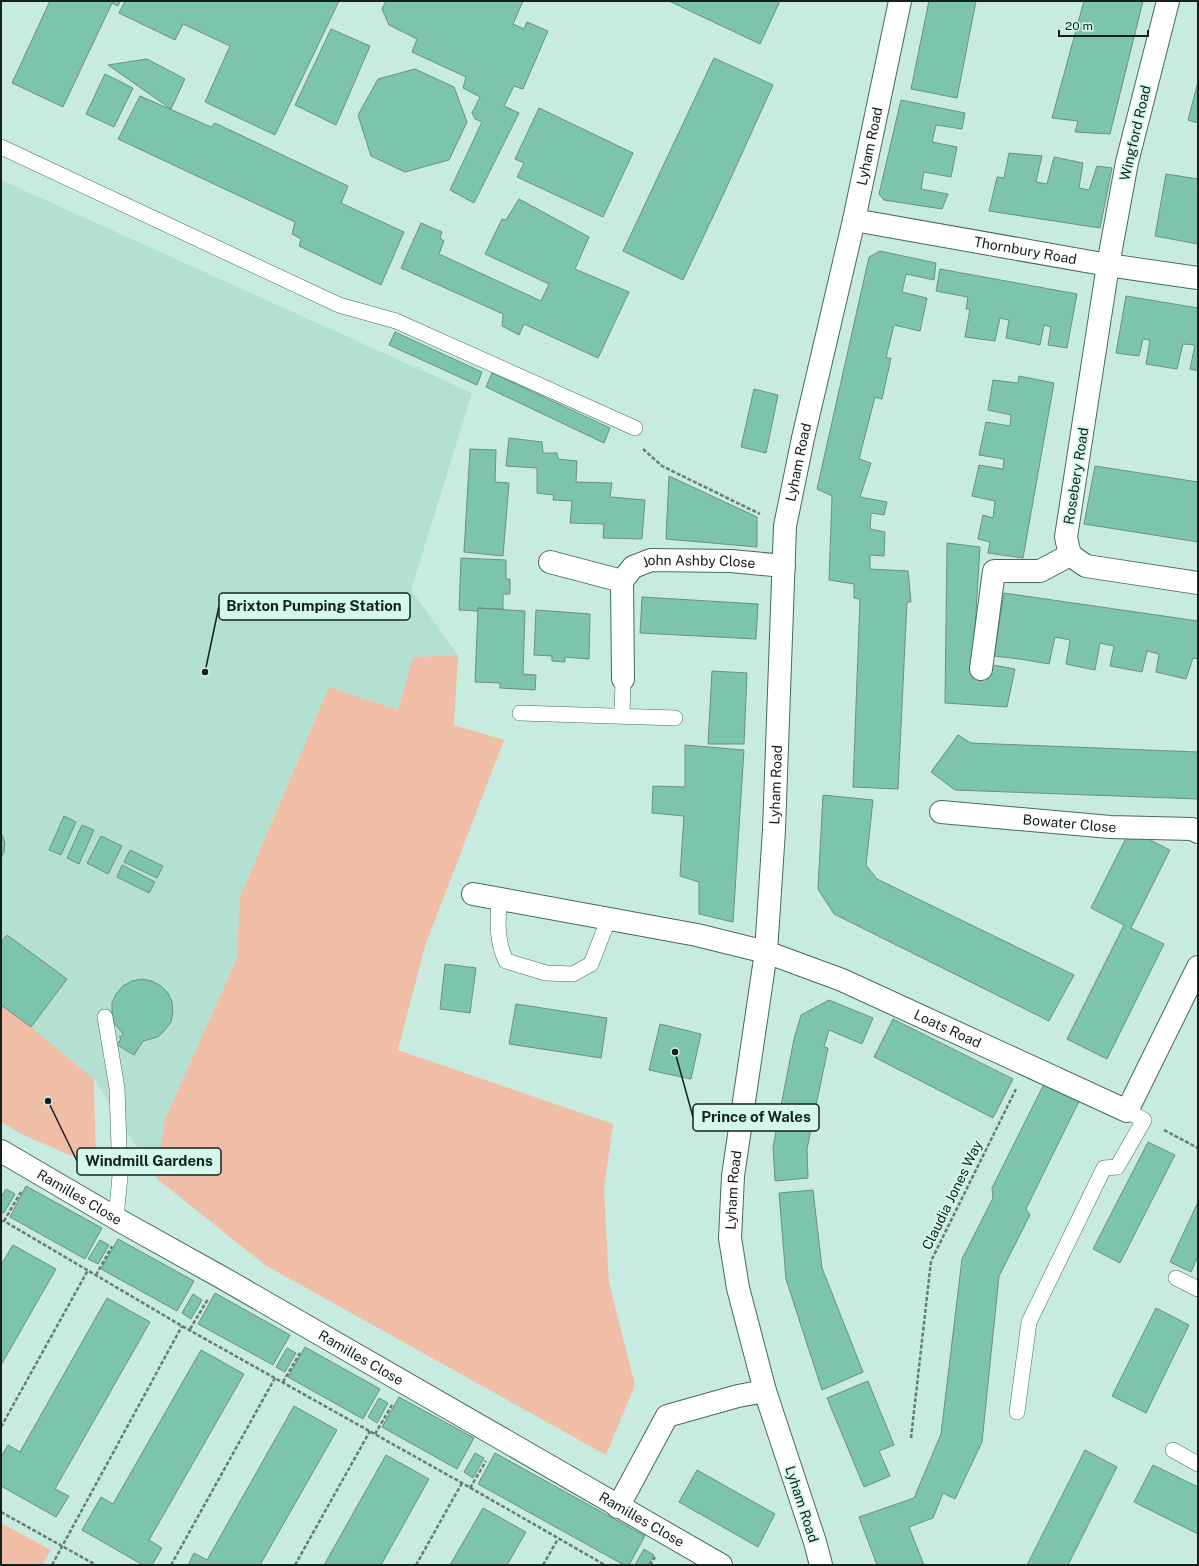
<svg xmlns="http://www.w3.org/2000/svg" width="1199" height="1566" font-family="'Public Sans',sans-serif">
<style>
.built{fill:#b3e0d1}
.green{fill:#f0bea7}
.building{fill:#7dc4af;stroke:#6d8f84}
.lines{fill:none;stroke-linecap:round;stroke-linejoin:round}
.service-casing{stroke:#48695f;stroke-width:16}
.minor-casing{stroke:#48695f;stroke-width:24}
.path{stroke:#667d76;stroke-width:2.5;stroke-dasharray:4 2;stroke-linecap:butt}
.service{stroke:#fff;stroke-width:15}
.minor{stroke:#fff;stroke-width:22}
.labels{text-anchor:middle;stroke-width:4;stroke-linejoin:round;paint-order:stroke}
.street-label{font-size:14px;fill:#13201c;stroke:#d4f8ec}
.leader{fill:none;stroke:#13201c;stroke-width:1.5}
.callout-dot{fill:#13201c;stroke:#d4f8ec;stroke-width:1.5}
.callout{fill:#d4f8ec;stroke:#13201c;stroke-width:1.5}
.callout-label{font-size:15px;text-anchor:middle;font-weight:bold;fill:#13201c}
</style>
<rect width="100%" height="100%" fill="#c7ebdf"/>
<path class="built" d="M1,180L472,393L411,590L458,655L413,657L398,710L329,687L240,897L237,958L165,1119L156,1178L94,1079L1,1005Z"/>
<path class="green" d="M458,655L454,725L504,740L425,946L398,1050L613,1124L604,1189L609,1283L635,1385L606,1455L265,1265L156,1178L165,1119L237,958L240,897L329,687L398,710L413,657Z
M1,1005L31,1027L94,1079L96,1166L23,1135L1,1122Z
M1,1523L51,1550L42,1565H1Z"/>
<path class="building" d="M50,1H120L118,6L112,3L63,107L12,83Z
M125,1H339L275,135L205,102L230,46L183,24L175,40L119,13Z
M386,1H523L513,24L524,29L527,22L548,31L523,89L514,86L504,106L519,113L474,203L450,190L482,122L475,119L472,113L480,97L463,88L466,77L412,52L417,39L389,25L382,9Z
M669,1H780L760,44Z
M929,1H976L957,98L911,89Z
M1084,1H1143L1110,134L1075,132L1078,121L1052,118Z
M331,29L370,46L336,125L295,105Z
M714,58L773,85L724,193L683,280L623,251Z
M147,59L185,79L171,109L108,65Z
M415,69L454,87L467,122L449,160L405,172L371,156L358,115L378,79Z
M105,74L133,88L114,127L86,114Z
M1198,82V123L1188,120Z
M140,96L211,127L215,123L348,186L341,203L404,232L381,285L299,246L301,239L292,234L295,222L118,139Z
M901,100L965,113L962,129L936,125L932,142L957,147L951,177L924,172L921,189L948,194L942,209L884,200L879,194Z
M539,108L633,153L603,217L517,177L524,163L515,159Z
M1009,153L1042,156L1036,182L1047,184L1054,157L1083,163L1079,188L1089,190L1097,166L1112,168L1100,228L989,211L997,177L1004,178Z
M1166,174L1198,179V244L1155,236Z
M519,199L589,237L575,269L629,292L598,358L524,324L519,335L502,326L503,314L401,268L421,223L442,232L440,238L444,241L439,254L541,301L549,284L485,254L502,219L506,220Z
M880,251L936,263L934,280L906,274L902,292L927,298L920,331L894,325L886,358H891L882,399L875,397L859,459L871,463L860,497L887,502L884,515L871,513L870,529L885,532L884,556L870,555V569L908,571L911,602H907L898,789L853,787L860,599L854,598V584L829,580L832,496L817,489L869,257Z
M940,269L1077,294L1067,348L1048,345L1051,327L1044,325L1040,345L1006,338L1009,320L1000,318L995,341L965,337L970,309H966L968,297L936,291Z
M1126,296L1198,308V371L1190,369L1195,345L1183,344L1177,369L1146,364L1150,340L1143,339L1139,356L1116,353Z
M395,332L482,372L477,385L389,345Z
M492,373L610,428L604,443L486,387Z
M1019,376L1054,383L1023,558L988,553L990,542L978,539L983,515L993,518L995,501L972,496L979,465L1003,469L1004,459L979,455L986,422L1010,426L1011,415L988,410L993,380L1018,383Z
M754,389L778,395L766,453L741,447Z
M509,438L542,442L543,453H557L558,459L577,461L576,482L612,483L610,497L645,500L642,539L603,538L604,524L570,523L572,501L553,500L554,495L537,493V468L506,466Z
M470,449L496,450L495,482L509,483L503,556L464,552Z
M1095,466L1198,482V542L1084,524Z
M669,476L757,517V547L666,539Z
M947,543L980,547L972,677L988,679L993,665L1015,669L1007,707L945,703Z
M461,558L506,560V579H510V594H503V609L478,608L477,611L459,610Z
M1004,593L1198,621V659L1193,658L1186,679L1156,672L1159,654L1147,651L1142,672L1110,666L1114,646L1100,643L1095,670L1066,664L1070,640L1055,637L1049,664L1020,659L994,656Z
M642,597L758,604L756,639L640,633Z
M478,608L525,611L523,674L536,675L535,690L500,688V683L475,682Z
M536,610L590,614L589,659L565,657V662L552,661V656L534,655Z
M712,671L747,673L744,744H708Z
M958,735L971,743L1198,752V799L955,790L931,772Z
M685,745L744,750L733,922L699,914V882L680,876L684,816L652,813L653,786L685,787Z
M823,795L873,800L866,865L877,879L1074,975L1049,1021L834,914L818,889Z
M64,816L76,822L61,855L49,850Z
M82,825L94,830L79,864L67,858Z
M1130,830L1170,850L1131,928L1164,944L1107,1059L1067,1039L1124,925L1091,908Z
M1,832L5,843L4,852L1,858Z
M101,836L122,846L108,874L87,863Z
M130,850L163,866L157,878L124,862Z
M122,865L155,882L149,893L117,877Z
M7,935L67,979L31,1027L1,1005V942Z
M445,964L476,968L470,1013L440,1009Z
M142,979L152,981L161,986L168,993L172,1002L173,1012L171,1022L165,1030L158,1037L143,1041L134,1055L117,1045L121,1039L119,1037L124,1035L114,1023L112,1013V1003L116,994L123,986L132,981Z
M829,1000L873,1018L862,1044L829,1030L824,1047L828,1048L807,1149L808,1178L775,1181L773,1147L794,1039L801,1015Z
M516,1004L607,1018L601,1058L509,1044Z
M893,1019L1013,1079L993,1118L874,1057Z
M660,1024L701,1034L691,1079L649,1070Z
M1047,1078L1083,1093L1026,1209L1030,1215L999,1276L982,1442L955,1499L943,1493L933,1518L909,1527L924,1565H877L859,1517L914,1498L941,1434L962,1259L993,1198L992,1188Z
M1148,1142L1175,1155L1120,1263L1093,1249Z
M26,1186L102,1228L85,1259L10,1217Z
M6,1189L15,1194L4,1213L1,1212V1197Z
M813,1190L822,1268L863,1372L822,1390L786,1279L779,1193Z
M1198,1202V1256L1191,1272L1170,1262Z
M118,1239L194,1281L177,1311L101,1269Z
M100,1240L109,1245L98,1264L88,1259Z
M13,1245L56,1269L1,1365V1265Z
M215,1293L290,1335L273,1365L198,1324Z
M193,1294L202,1300L191,1319L182,1313Z
M107,1298L150,1322L55,1489L69,1496L56,1517L1,1486V1457L8,1445L20,1452Z
M1156,1308L1189,1325L1146,1413L1112,1396Z
M305,1347L380,1389L363,1419L288,1377Z
M287,1348L296,1353L285,1372L276,1367Z
M201,1350L244,1374L149,1540L162,1548L152,1565H143L82,1530L101,1497L113,1504Z
M868,1381L894,1445L879,1451L890,1476L864,1487L827,1398Z
M399,1397L474,1438L457,1469L382,1427Z
M379,1398L388,1403L377,1423L368,1417Z
M294,1406L337,1430L260,1565H188L194,1553L207,1560Z
M1085,1450L1117,1467L1068,1565H1027Z
M475,1453L484,1458L473,1478L464,1472Z
M495,1453L645,1536L629,1565H624L478,1484Z
M386,1455L429,1479L381,1565H324Z
M1153,1465L1198,1487V1534L1134,1502Z
M697,1470L775,1514L758,1547L679,1502Z
M483,1508L526,1532L507,1565H450Z
M644,1549L654,1555L648,1565H635Z"/>
<g class="lines">
<defs>
<path id="service" d="M1,147L339,305L396,321L635,428
M520,713L675,718
M622,716L623,679
M499,899C498,921 496,940 506,961L546,973L573,974L591,964L609,918
M105,1017L117,1088L120,1176L116,1218
M1176,1278L1198,1289
M1017,1412L1029,1322L1104,1168L1117,1167L1144,1120L1127,1111
M1173,1450L1198,1464"/>
<g id="minor">
<path d="M1168,1L1127,162L1108,265L1066,537L1070,555L1086,566L1198,583"/>
<path id="s1" d="M854,220L1108,265L1198,278"/>
<path d="M550,562L622,581"/>
<path d="M981,669L994,571H1040L1070,555"/>
<path id="s2" d="M623,679L622,581L633,567L651,560L731,561L784,566"/>
<path id="s3" d="M941,812L1110,827L1192,829L1198,832"/>
<path id="s4" d="M473,894L697,935L766,952L842,980L1127,1111L1198,967"/>
<path id="s5" d="M1,1151L124,1223L221,1277L721,1565"/>
<path d="M618,1507L667,1416L738,1396L765,1391"/>
<path id="s6" d="M821,1565L815,1542L765,1391L738,1288L730,1238L733,1176L766,952L774,830L785,526L803,438L854,220L900,1"/>
</g>
</defs>
<use href="#service" class="service-casing"/>
<use href="#minor" class="minor-casing"/>
<path class="path" d="M643,449L662,466L760,514
M1164,1130L1198,1148
M1,1221H4L182,1326L462,1483L605,1565
M4,1221L21,1192
M96,1275L112,1246
M190,1329L208,1299
M283,1382L300,1353
M1,1427L88,1270
M375,1434L392,1405
M911,1438L931,1261L1016,1089
M470,1488L486,1461
M1,1512L96,1565
M52,1565L182,1326
M171,1565L275,1378
M295,1565L370,1431
M416,1565L462,1483
M543,1565L558,1539
M650,1565L655,1557"/>
<use href="#service" class="service"/>
<use href="#minor" class="minor"/>
</g>
<g class="labels">
<g class="street-label">
<text transform="translate(1135 133) rotate(-77)" y="5">Wingford Road</text>
<text dy="5" stroke="none"><textPath href="#s6" startOffset="1444">Lyham Road</textPath></text>
<text dy="5" stroke="none"><textPath href="#s1" startOffset="174">Thornbury Road</textPath></text>
<text dy="5" stroke="none"><textPath href="#s6" startOffset="1120">Lyham Road</textPath></text>
<text transform="translate(1076 476) rotate(-81)" y="5">Rosebery Road</text>
<text dy="5" stroke="none"><textPath href="#s2" startOffset="183">John Ashby Close</textPath></text>
<text dy="5" stroke="none"><textPath href="#s6" startOffset="796">Lyham Road</textPath></text>
<text dy="5" stroke="none"><textPath href="#s3" startOffset="129">Bowater Close</textPath></text>
<text dy="5" stroke="none"><textPath href="#s4" startOffset="496">Loats Road</textPath></text>
<text dy="5" stroke="none"><textPath href="#s6" startOffset="388">Lyham Road</textPath></text>
<text transform="translate(952 1195) rotate(-64)" y="5">Claudia Jones Way</text>
<text dy="5" stroke="none"><textPath href="#s5" startOffset="91">Ramilles Close</textPath></text>
<text dy="5" stroke="none"><textPath href="#s5" startOffset="415">Ramilles Close</textPath></text>
<text transform="translate(802 1504) rotate(72)" y="5">Lyham Road</text>
<text dy="5" stroke="none"><textPath href="#s5" startOffset="739">Ramilles Close</textPath></text>
</g>
</g>
<path class="leader" d="M205 672L219 606M675 1052L693 1117M48 1101L77 1161"/>
<g class="callout-dot">
<circle cx="205" cy="672" r="4"/>
<circle cx="675" cy="1052" r="4"/>
<circle cx="48" cy="1101" r="4"/>
</g>
<g class="callout">
<rect x="219" y="593" width="191" height="27" rx="4"/>
<rect x="693" y="1104" width="126" height="27" rx="4"/>
<rect x="77" y="1148" width="144" height="27" rx="4"/>
</g>
<g class="callout-label">
<text x="314" y="611">Brixton Pumping Station</text>
<text x="756" y="1122">Prince of Wales</text>
<text x="149" y="1166">Windmill Gardens</text>
</g>
<rect width="1199" height="1566" fill="none" stroke="#13201c" stroke-width="4"/>
<path d="M1059 30v6h89v-6" fill="none" stroke="#13201c" stroke-width="2"/>
<text x="1065" y="30" font-size="12" fill="#13201c" stroke="#d4f8ec" stroke-width="3" paint-order="stroke">20 m</text>
</svg>
